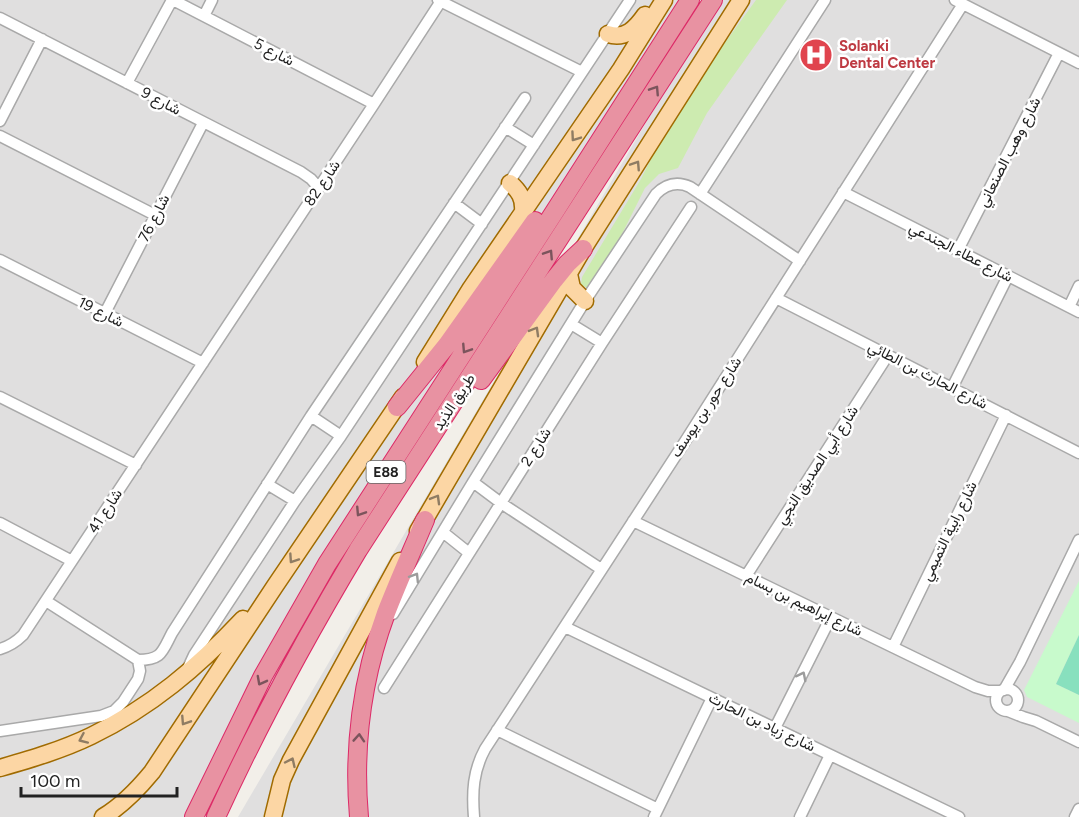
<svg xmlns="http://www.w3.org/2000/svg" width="1079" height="817" font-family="Figtree,Vazirmatn,sans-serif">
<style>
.residential{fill:#e0dfdf}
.grass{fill:#cdebb0}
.park{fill:#c8facc}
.pitch{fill:#88e0be}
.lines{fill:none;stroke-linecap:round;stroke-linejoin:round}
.street-casing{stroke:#a9a9a9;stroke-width:13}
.primary-casing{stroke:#a06b00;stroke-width:19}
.highway-casing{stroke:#dc2a67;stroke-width:20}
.street{stroke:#fff;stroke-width:10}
.primary{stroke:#fcd6a4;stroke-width:16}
.highway{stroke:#e892a2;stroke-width:18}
.oneway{stroke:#7b545c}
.oneway2{stroke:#8f7c63}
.oneway3{stroke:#9c9c9c}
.labels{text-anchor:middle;stroke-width:5;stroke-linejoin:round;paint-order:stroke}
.shield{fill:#fff;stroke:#646464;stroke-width:1.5}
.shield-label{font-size:14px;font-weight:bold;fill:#222}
.health-label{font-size:15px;font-weight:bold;fill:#be3a42;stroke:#fff;text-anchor:start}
.street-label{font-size:15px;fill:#222;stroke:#fff}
</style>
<rect width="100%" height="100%" fill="#f2efe9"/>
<path class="residential" d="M0,0H701L322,593L217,788L205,817H0Z
M718,0H1079V817H238Z"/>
<path class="grass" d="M756,0H787L707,113L678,168L659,174L645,188L619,240L590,288L585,287L581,284L582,277L641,179L673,114Z"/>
<path class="park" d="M1079,581V635L1056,684L1079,695V723L1027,697L1024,690Z"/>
<path class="pitch" d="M1079,635V695L1056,684Z"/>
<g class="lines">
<defs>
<path id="street" d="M173,0L374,104
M438,0L582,72
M955,0L1079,63
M204,16L212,0
M0,18L301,172L311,179L319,188
M127,83L172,0
M0,121L42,39
M505,127L534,145
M0,136L155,215
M843,192L1079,312
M700,194L825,0
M454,203L482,224
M958,250L1059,53
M0,260L203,363
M776,298L1079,453
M1069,307L1079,286
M105,313L203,123
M571,324L602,343
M952,388L1008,276
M0,397L136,465
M311,416L341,436
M473,482L501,503L601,569
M267,484L295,501
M633,521L975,687L988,691H1001
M0,523L72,561
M444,533L469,553
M746,576L888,355
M46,601L138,660
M393,614L473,482L585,301L656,194C666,184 677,181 690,187L800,261
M565,627L959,817
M893,647L1006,415
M0,649C10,646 16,642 23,635L374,104L441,1
M138,660C162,660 162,652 172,633L311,416L525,98
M187,670L194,655L295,501L341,436L630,0
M384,688L602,343L691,207
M996 700a11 11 0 1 1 22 0a11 11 0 1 1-22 0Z
M1004,690L1020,662L1079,540
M1008,711L1023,717L1036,721L1079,742
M775,728L831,617
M497,730L658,809
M0,731L101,716L114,711L123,702L138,679L140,671L138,660
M474,817C472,792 473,771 485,749L684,443L963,4
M654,817L712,698
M800,817L830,755
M1075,817L1079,809"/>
<path id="primary" d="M608,34C625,40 636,28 645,15
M510,183C519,191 524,198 523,211
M569,274L572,288L585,301
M425,362L471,288L621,69L664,0
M418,531L583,249L741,0
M0,768C31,759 62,750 91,736C151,707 198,667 243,619
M103,817C123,805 138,789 152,772L275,586L403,397
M273,817L282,780L291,760L400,561"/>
<path id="highway" d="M481,380L554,280L567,264L583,249
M397,407L447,345L535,221
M194,817L263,676L327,564L555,211L690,0
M216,817C258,725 306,637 358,550L713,0
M359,817C353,749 362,678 386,613C398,582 412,551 425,520"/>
</defs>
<use href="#street" class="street-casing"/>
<use href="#primary" class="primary-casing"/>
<use href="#highway" class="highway-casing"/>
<use href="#street" class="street"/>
<use href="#primary" class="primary"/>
<use href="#highway" class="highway"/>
</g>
<defs><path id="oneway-chevron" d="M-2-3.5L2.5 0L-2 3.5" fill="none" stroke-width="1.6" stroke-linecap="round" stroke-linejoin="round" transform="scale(1.5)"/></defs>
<g class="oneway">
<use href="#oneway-chevron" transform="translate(655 90) rotate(-57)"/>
<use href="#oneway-chevron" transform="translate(549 254) rotate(-57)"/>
<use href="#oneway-chevron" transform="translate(466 349) rotate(123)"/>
<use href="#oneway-chevron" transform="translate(360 512) rotate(123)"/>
<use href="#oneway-chevron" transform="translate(261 681) rotate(118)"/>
<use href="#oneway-chevron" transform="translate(359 738) rotate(-86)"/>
</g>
<g class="oneway2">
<use href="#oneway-chevron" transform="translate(575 137) rotate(125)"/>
<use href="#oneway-chevron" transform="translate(636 165) rotate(-57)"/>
<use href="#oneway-chevron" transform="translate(535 331) rotate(-60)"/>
<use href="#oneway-chevron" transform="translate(436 499) rotate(-60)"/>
<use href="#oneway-chevron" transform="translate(293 559) rotate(124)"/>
<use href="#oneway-chevron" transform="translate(185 721) rotate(123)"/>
<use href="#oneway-chevron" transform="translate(83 739) rotate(156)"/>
<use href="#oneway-chevron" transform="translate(291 762) rotate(-65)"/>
</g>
<g class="oneway3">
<use href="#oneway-chevron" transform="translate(415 577) rotate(-58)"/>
<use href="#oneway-chevron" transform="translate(802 676) rotate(-63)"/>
</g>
<defs>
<symbol id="hospital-disc" viewBox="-11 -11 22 22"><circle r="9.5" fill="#e0444e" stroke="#fff"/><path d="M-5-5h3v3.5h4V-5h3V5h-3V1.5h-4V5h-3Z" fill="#fff"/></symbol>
</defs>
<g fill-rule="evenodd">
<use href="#hospital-disc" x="797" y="36" width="38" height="38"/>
</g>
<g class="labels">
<rect class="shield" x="366.5" y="461" width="39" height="22" rx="4.5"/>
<g class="shield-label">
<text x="386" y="477">E88</text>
</g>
<g class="health-label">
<text x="839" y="51">Solanki<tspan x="839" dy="17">Dental Center</tspan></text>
</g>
<g class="street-label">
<text transform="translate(274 52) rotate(27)" y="5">شارع 5</text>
<text transform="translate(161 101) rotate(28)" y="5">شارع 9</text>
<text transform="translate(1009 152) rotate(-63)" y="5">شارع وهب الصنعاني</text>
<text transform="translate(322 183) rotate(-56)" y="5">شارع 82</text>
<text transform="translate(154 218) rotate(-63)" y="5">شارع 76</text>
<text transform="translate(961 252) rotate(27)" y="5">شارع عطاء الجندعي</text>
<text transform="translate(101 312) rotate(27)" y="5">شارع 19</text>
<text transform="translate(928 375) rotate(27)" y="5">شارع الحارث بن الطائي</text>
<text transform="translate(454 402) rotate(-57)" y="5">طريق الذيد</text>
<text transform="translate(706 407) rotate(-57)" y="5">شارع حور بن يوسف</text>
<text transform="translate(536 447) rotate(-58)" y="5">شارع 2</text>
<text transform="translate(817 465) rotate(-57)" y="5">شارع أبي الصديق النجي</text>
<text transform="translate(105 511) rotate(-57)" y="5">شارع 41</text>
<text transform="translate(949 531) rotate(-64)" y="5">شارع رابية التميمي</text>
<text transform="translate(804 604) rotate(26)" y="5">شارع إبراهيم بن بسام</text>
<text transform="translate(762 722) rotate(26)" y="5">شارع زياد بن الحارث</text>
</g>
</g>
<path d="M21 787v9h156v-9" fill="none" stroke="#222222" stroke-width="3"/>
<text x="30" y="787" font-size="18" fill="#222222" stroke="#ffffff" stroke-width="4.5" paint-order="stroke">100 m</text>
</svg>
